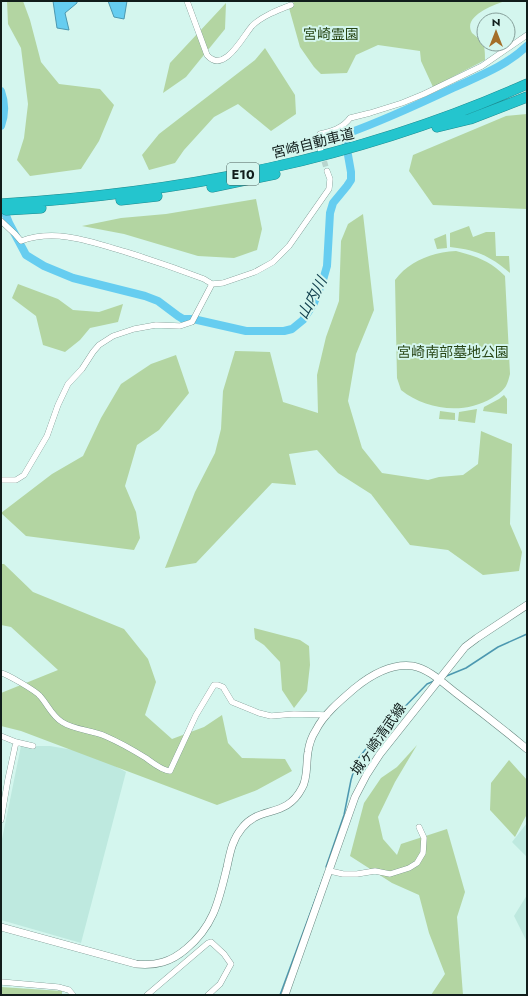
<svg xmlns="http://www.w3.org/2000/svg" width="528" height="996" font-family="Jost,'Noto Sans JP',sans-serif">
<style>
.built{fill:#bee9df}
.green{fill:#b3d5a2}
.water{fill:#66cdf0;stroke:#4c98b0}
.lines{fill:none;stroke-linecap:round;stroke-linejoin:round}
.stream{stroke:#4c98b0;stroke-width:1.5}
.river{stroke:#66cdf0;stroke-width:8}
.street-tunnel{stroke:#b7d5ce;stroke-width:5.5;stroke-dasharray:5.5 3;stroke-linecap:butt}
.street-casing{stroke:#65847d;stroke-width:6}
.secondary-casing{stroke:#65847d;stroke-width:8}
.highway-casing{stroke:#1d8a8f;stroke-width:11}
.street{stroke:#fff;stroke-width:5.5}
.secondary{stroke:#fff;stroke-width:7}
.highway{stroke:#24c5ce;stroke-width:10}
.labels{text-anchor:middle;stroke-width:4;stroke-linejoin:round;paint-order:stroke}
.shield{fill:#d4f6ee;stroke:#4c5e5a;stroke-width:1}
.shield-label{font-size:13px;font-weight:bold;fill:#111d1b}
.park-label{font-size:14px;fill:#274515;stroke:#d4f6ee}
.street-label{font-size:14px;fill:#111d1b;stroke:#d4f6ee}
.water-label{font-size:15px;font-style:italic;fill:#103f4d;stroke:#d4f6ee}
</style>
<rect width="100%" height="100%" fill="#d4f6ee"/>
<path class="built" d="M21,746H50L91,753L126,772L81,943L1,920V844Z
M527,823V883L526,856L512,842Z
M527,895V942L514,916Z"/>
<path class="green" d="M7,1H23L30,20L41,62L59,84L100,89L114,105L99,141L81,169L30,176L17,160L24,138L28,104L21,48L8,24Z
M296,1H505C494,5 462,16 472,33C475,36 479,38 482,42C485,46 485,54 485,60L433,87L421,61L420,51L378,45L356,55L347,73L321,74L314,67L300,47L289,8L292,3Z
M226,3L225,29L186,77L163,93L170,63Z
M265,48L295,95L296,114L271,131L238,104L214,117L184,150L175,163L149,170L142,155L159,134L255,60Z
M527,114V209L433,205L409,171L413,155L506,116Z
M256,199L262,229L257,250L234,258L198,256L124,234L82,226L121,218L166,214Z
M363,214L374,310L356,354L348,401L362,448L382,473L428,480L439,477L463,475L478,464L481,431L512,444L510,524L522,552L519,571L483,575L448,550L410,545L371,494L338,473L317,450L289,454L296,485L272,483L196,563L165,568L195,492L215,453L221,429L223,391L235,351L270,352L283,402L318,413L317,375L326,337L339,301L341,241L348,224Z
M469,226L473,237L486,232H495L496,256H509L510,273C490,256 477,250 450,247V233Z
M446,234L447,248L437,249L434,239Z
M456,251C476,256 490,261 505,276L510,374C509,378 508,382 506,386C503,391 497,395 492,398C464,415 426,410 401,390L397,378L395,280C409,261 433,252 456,251Z
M18,284L58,299L73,310L99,312L123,304L118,322L90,328L80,340L65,352L43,345L36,316L12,298Z
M176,355L189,393L159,430L137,445L125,486L136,512L140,538L134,550L26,536L1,513L52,474L83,456L101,418L121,384L151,364Z
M504,395L507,399V414L483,411L484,407L499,399Z
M477,409L475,423L458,421L459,412Z
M440,411L455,413V420L439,419Z
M1,564H4L33,592L124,629L148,659L156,682L145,715L172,739L204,727L222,715L228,743L242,758L285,759L292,771L257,790L217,805L21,731L1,726V693L58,670L11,627L1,625Z
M254,628L300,640L309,646L310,665L307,691L294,708L282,690L280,662L264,645L255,639Z
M417,745L395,782L378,817L383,839L397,855L401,844L447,829L465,892L457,917L463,995H431L445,974L429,933L419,895L392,883L350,856L364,803L381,778L397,767Z
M509,760L527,780V814L515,837L490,810L491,783Z
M1,987L62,991V995H1Z"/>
<path class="water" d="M53,1H77V3L65,13L69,30L57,28Z
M108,1H127L124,19L114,17Z"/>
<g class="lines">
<path class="stream" d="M444,677L466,668L498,647L527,634
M326,867L344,815L351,780L357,760L365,750L384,728L427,684L434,681
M280,995L325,873"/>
<path class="river" d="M1,91C5,102 5,115 1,126
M2,205L9,223L26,255L44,266L73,278L145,296L158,301L178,316L183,319H193L246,331H284L292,329L303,320L314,303L323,280L327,266L330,213L333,203L347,186L351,180V172L345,138L346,134C382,121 417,105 453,88C479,76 506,66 527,46"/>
<path class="street-tunnel" d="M322,153L327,171"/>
<defs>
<path id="street" d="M187,1L207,55C224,75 243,36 252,26C262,16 278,10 291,5
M321,151L317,141L320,134C332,131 343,128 350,118L370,113L402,103L424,94L482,66L527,35
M1,221L15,234L21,241C56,228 92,242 126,252C152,260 178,269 204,279L212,284L223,283L255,272L273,262L289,246L329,189L330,179L327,171
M1,480H16L24,475L47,436L58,405L68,384L82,369L93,352L99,345L113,336L134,329L156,325L180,326L192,322L212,284
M1,673C7,674 36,691 40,696C48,705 52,716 62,722C74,730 92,730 105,736C119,742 133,750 146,758C153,763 161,770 170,771L196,715L214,685H218L223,687L232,702L259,713L271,716L294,714L327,715
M1,736L16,742L33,746
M1,820L8,779L16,742
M330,871L343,874H357L375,871L390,874L409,868L417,863L423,853L424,838L419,827
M1,982L58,987L69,990L73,995
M147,995L208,943L211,942L224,954L231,964L220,984L208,995"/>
<path id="secondary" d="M1,927L136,964C156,966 171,962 186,949C214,926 219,900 227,867C230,853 232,840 242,828C260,805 286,819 302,788C308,778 306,764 308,752C309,745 312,736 316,730C324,714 341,700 355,688C371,675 391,663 413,666C429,669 443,683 456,693C480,711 504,730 527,749
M285,995L355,797L367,774L380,754L465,647L477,638L527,605"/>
<path id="highway" d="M437,127L470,119L527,97
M212,187L275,174
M121,200L157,196
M1,204C184,193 359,159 527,84
M6,210L41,208"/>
</defs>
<use href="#street" class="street-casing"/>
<use href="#secondary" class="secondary-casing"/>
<use href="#highway" class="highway-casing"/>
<use href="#street" class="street"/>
<use href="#secondary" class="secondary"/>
<use href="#highway" class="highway"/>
</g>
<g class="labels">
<rect class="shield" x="227" y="163" width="32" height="22" rx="3"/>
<g class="shield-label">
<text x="243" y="179">E10</text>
</g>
<g class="park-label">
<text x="331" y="39">宮崎霊園</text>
<text x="453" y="357">宮崎南部墓地公園</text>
</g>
<g class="street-label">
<text transform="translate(313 143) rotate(-14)" y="5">宮崎自動車道</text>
<text transform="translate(378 739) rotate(-55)" y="5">城ヶ崎清武線</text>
</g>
<g class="water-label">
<text transform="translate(312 298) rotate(-62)" y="5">山内川</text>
</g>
</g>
<rect width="528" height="996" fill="none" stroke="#111d1b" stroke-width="4"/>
<g transform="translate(496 32)"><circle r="19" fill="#d4f6ee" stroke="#869f9a"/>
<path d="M0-3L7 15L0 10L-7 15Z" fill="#a46f29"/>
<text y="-6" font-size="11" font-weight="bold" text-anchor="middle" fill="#111d1b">N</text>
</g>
</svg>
